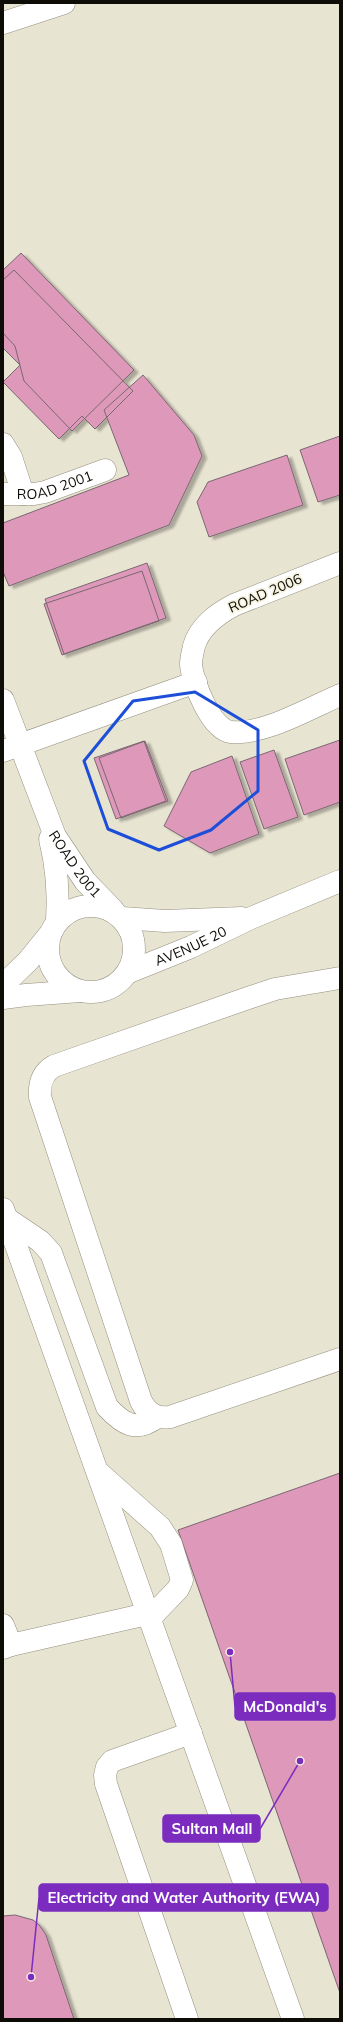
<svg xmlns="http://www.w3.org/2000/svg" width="343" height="2022" font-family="Mulish,sans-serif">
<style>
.building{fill:#dd98ba;stroke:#7a6870;filter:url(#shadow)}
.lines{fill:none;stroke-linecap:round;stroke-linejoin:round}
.minor-casing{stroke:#94907f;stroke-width:23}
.minor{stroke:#fff;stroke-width:22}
.marked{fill:none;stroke:#1d4ed8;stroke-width:3;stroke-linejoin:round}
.labels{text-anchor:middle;stroke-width:3.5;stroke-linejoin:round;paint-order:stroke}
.street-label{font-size:14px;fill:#0d0c06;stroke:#f5f2df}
.leader{fill:none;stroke:#7b2cbf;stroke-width:1.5}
.callout-dot{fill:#7b2cbf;stroke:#f5f2df;stroke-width:1.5}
.callout{fill:#7b2cbf;stroke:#7b2cbf;stroke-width:1.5}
.callout-label{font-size:15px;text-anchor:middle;font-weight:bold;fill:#fff}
</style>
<defs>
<filter id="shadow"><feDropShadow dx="4.5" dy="2.5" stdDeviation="1" flood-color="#0004"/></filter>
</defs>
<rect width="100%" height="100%" fill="#e8e4d2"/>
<path class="building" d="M21,253L134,370L72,431L24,381L15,346L3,333V270Z
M14,270L133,391L95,429L82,416L59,439L3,382L20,365L3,348V280Z
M143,375L194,435L202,456L169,525L9,586L3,572V523L129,475L104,410Z
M340,436V495L318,502L300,450Z
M287,455L303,505L209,537L197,502L208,482Z
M147,563L166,618L64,654L45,599Z
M142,571L159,621L62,655L44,604Z
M340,740V802L304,815L285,759Z
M144,741L166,801L116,819L94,758Z
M145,741L168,801L121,818L99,758Z
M274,750L298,817L264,829L240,762Z
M232,756L259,834L210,853L164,826L191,772Z
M340,1473V1993L178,1530Z
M15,1915L33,1920L40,1926L46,1935L74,2019H3V1916Z"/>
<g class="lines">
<defs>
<g id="minor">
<path d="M3,23L64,3"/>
<path d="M3,444L11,457L23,494"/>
<path id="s1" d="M3,494H34L45,492L105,470"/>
<path d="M340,563L234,605C217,614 200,626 194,646C193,651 191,658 191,664C192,681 211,730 231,732C264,735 310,708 340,695"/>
<path id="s2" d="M3,700L55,836L85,881L113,910"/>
<path d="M3,751L196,682"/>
<path d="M50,839C57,867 59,893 57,922"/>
<circle cx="91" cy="949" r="43"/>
<path d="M122,918L165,921L242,918"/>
<path id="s3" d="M129,972L191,947L251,918L340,881"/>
<path d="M340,978L275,989L251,997L54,1066C42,1073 39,1084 40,1097L141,1401C147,1413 156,1419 170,1417L340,1359"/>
<path d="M3,985L28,961L50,934"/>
<path d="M3,998L26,995L80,991"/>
<path d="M3,1209L293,2019"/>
<path d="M6,1218L40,1241L51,1253L107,1407C123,1424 136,1433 157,1417"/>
<path d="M98,1472L160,1527L171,1544L182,1580L178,1589L149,1619"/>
<path d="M3,1625L11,1645L3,1648"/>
<path d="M11,1645L147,1614"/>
<path d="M187,2019L106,1784L105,1775L107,1767L112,1761L191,1733"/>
</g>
</defs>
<use href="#minor" class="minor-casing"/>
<use href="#minor" class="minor"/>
</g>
<path class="marked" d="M195,692L258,730V791L211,830L159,850L108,829L84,761L133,701Z"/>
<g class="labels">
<g class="street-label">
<text dy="5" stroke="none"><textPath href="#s1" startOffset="53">ROAD 2001</textPath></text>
<text transform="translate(265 593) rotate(-23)" y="5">ROAD 2006</text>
<text dy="5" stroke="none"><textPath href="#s2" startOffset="180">ROAD 2001</textPath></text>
<text dy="5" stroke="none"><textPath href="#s3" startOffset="67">AVENUE 20</textPath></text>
</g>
</g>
<path class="leader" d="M230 1652L235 1707M300 1761L260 1829M31 1977L39 1898"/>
<g class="callout-dot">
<circle cx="230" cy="1652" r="4"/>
<circle cx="300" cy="1761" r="4"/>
<circle cx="31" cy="1977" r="4"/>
</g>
<g class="callout">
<rect x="235" y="1693" width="100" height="27" rx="4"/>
<rect x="163" y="1815" width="97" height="27" rx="4"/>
<rect x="39" y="1884" width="289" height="27" rx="4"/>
</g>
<g class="callout-label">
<text x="285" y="1712">McDonald's</text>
<text x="212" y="1834">Sultan Mall</text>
<text x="184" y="1903">Electricity and Water Authority (EWA)</text>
</g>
<rect width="343" height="2022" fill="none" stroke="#0d0c06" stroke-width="8"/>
</svg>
